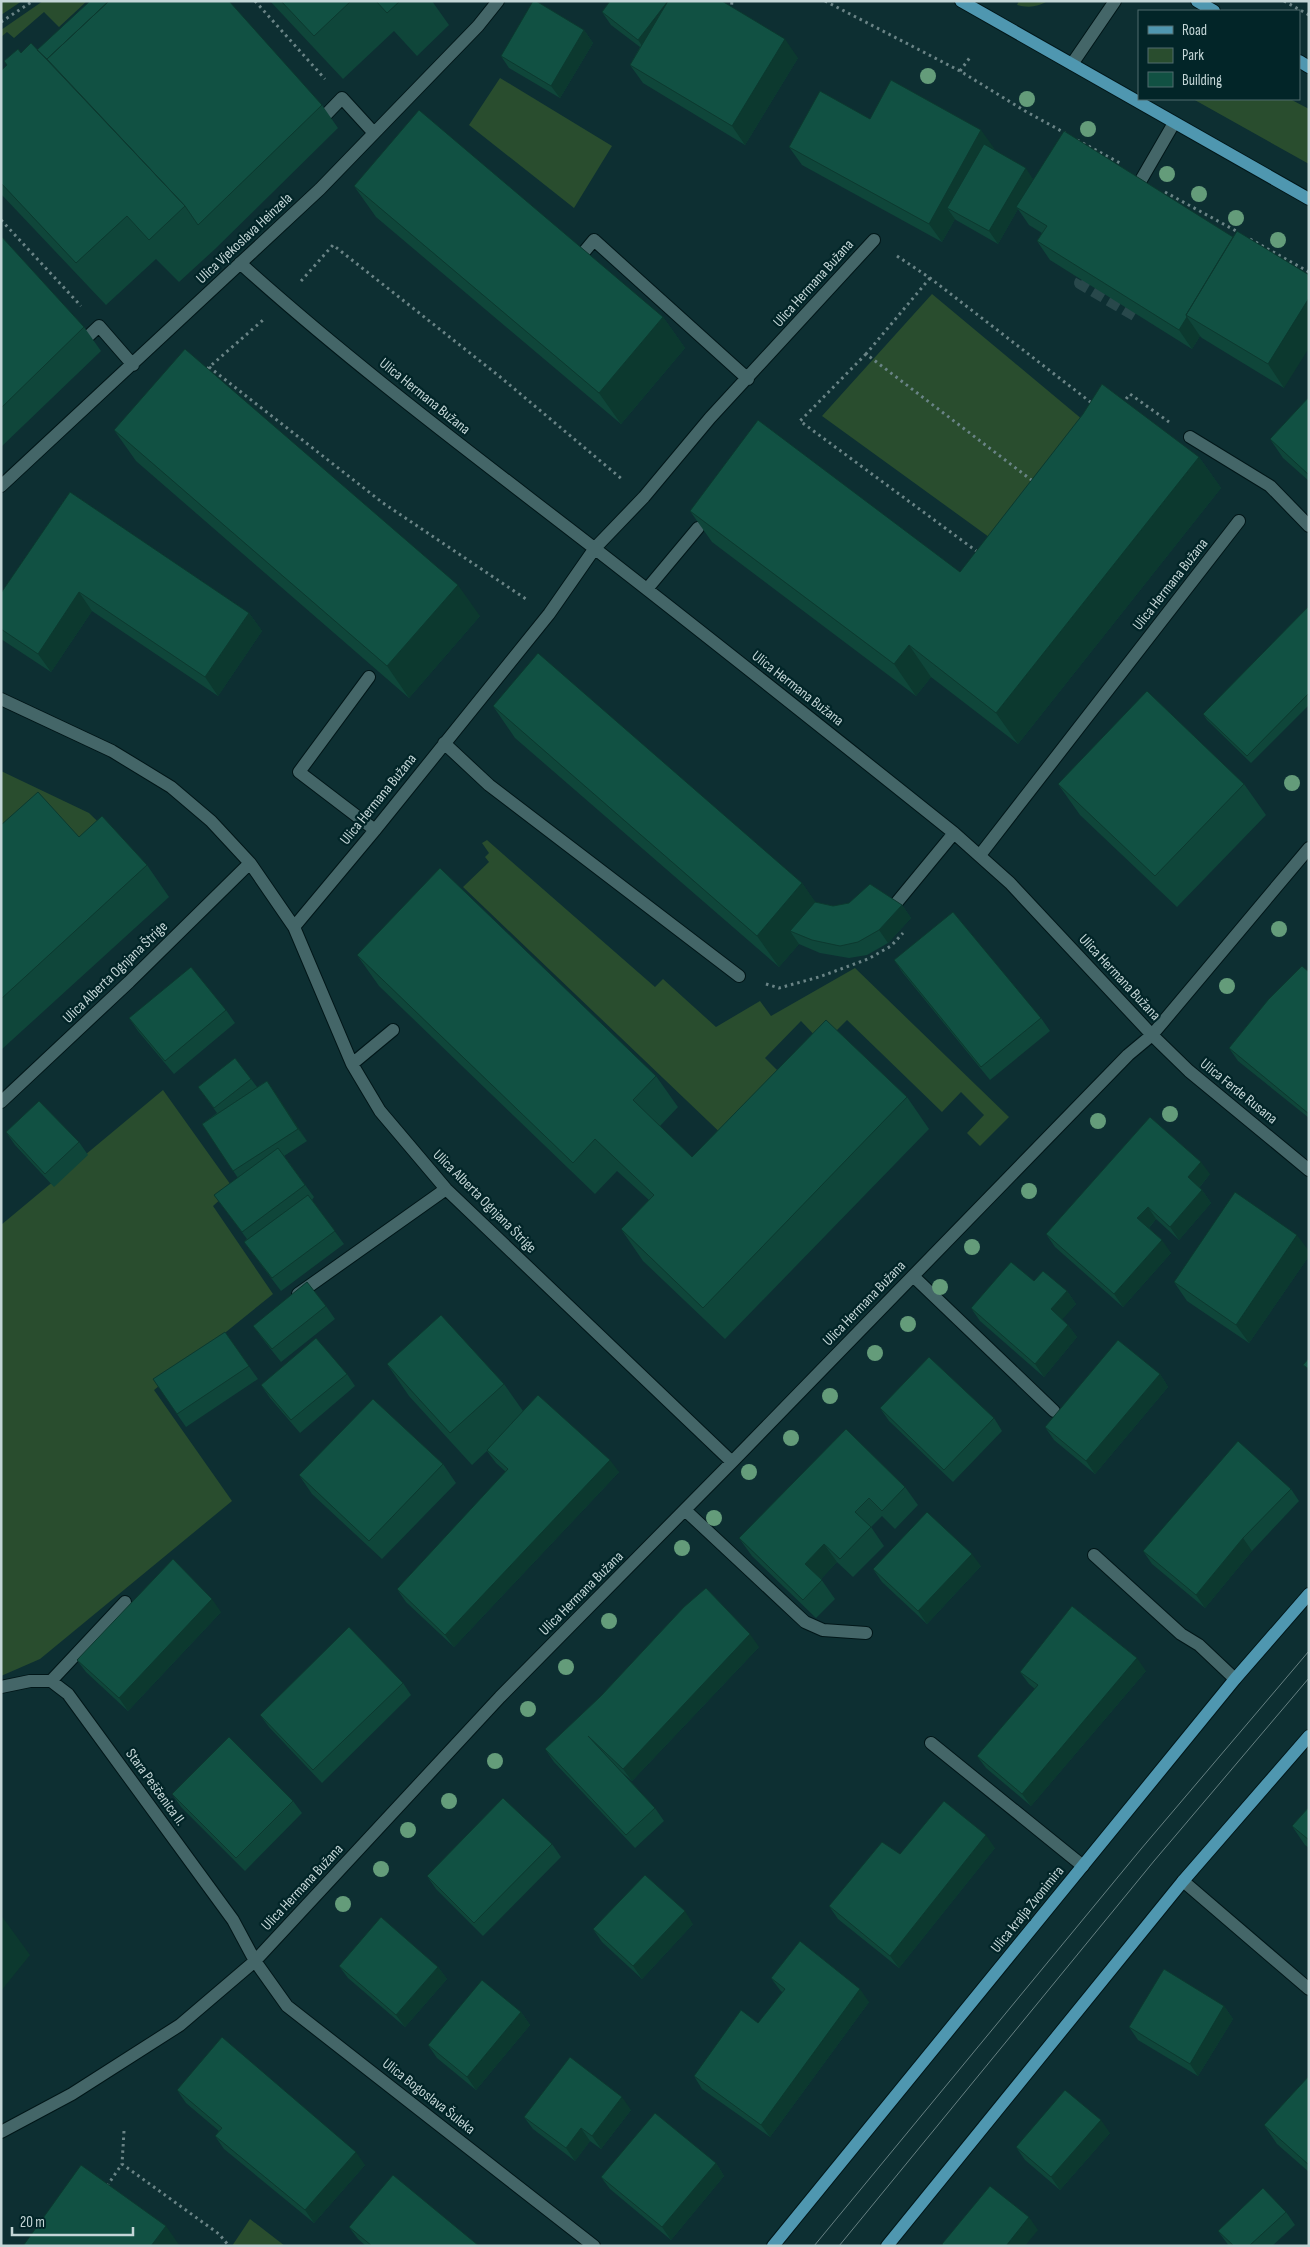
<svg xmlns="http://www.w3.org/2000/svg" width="1310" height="2247" font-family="'Sofia Sans Condensed',sans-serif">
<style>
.green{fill:#294d2e}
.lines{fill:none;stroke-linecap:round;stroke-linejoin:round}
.minor-tunnel{stroke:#28484b;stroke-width:12;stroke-dasharray:12 6;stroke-linecap:butt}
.minor-casing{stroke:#001618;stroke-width:14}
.major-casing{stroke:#001618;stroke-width:14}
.path{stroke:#6a8486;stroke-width:3;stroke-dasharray:2.5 4;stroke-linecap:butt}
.minor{stroke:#446668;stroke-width:12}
.major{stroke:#4f97b0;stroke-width:12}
.tram{stroke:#668082;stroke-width:1}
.tree{fill:#649c7a}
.wall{fill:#0f463a}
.shaded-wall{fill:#0c392f}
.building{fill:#115143;stroke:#0c392f}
.labels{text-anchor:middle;stroke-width:4.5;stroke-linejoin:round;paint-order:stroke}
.street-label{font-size:15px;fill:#c4d6d7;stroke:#022528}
</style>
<rect width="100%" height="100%" fill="#0d2f32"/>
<path class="green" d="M1,1H22L1,15Z
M43,1H87L59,27L44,12L14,38L7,32L1,37V30Z
M1019,1H1048C1037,7 1029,8 1017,5Z
M500,78L612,146L574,208L469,125Z
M1193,99H1290L1309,109V164Z
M932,294L1089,425L989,537L822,416Z
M1,771L89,813L124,847L1,876Z
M487,840L655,987L663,979L716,1027L760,1001L771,1016L855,968L1009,1117L980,1146L967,1133L984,1115L961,1092L942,1112L847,1020L823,1044L801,1021L765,1058L789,1082L730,1142L463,887L489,862L485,857L489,853L482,843Z
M163,1090L233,1188L213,1206L273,1294L154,1390L232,1501L40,1659L1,1676V1225Z
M250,2219L285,2246H232Z"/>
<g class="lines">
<path class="minor-tunnel" d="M1090,265L1080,283L1136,316"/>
<defs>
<path id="minor" d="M1072,64L1115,1
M316,125L342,98L374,133
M1137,187L1174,123
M579,258L594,240L748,379
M240,263C353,365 474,455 594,548C715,642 834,737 954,833L1010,883L1152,1035L1189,1071L1309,1170
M78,346L99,326L133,365
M1190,437L1270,486L1309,526
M1,486L320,189L478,26L498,1
M647,589L698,528
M369,677L299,772L375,830
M1,699L112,751L171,787L211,821L250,863L294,927L352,1064L380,1111L446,1189L732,1462
M444,743L489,785L739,976
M980,855L1239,521
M893,907L954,833
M294,927L375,830L549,614L595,548L644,497L710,418L874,240
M352,1064L393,1030
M1,1102L129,982L250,863
M913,1276L1054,1411
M298,1294L446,1189
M685,1510L805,1622L823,1630L866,1633
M1094,1555L1181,1634L1199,1645L1235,1679
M51,1681L125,1602
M1,1687L30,1681H51L68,1694L233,1920L255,1961L287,2006L594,2246
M931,1743L1083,1866
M1183,1881L1309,1989
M1,2132L72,2094L180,2025L255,1961L500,1697L732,1462L1128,1055L1152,1035L1309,848"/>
<path id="major" d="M961,1L1309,199
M1197,1L1214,11
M1299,61L1309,67
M773,2246L1235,1679L1309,1594
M887,2246L1183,1881L1309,1736"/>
</defs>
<use href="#minor" class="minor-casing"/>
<use href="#major" class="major-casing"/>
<path class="path" d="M255,1L325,79
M825,1L960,71L1025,111L1065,133
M1284,1L1309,15
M731,11L732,1
M1,22L33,1
M960,71L971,56
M1077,140L1120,163
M1165,192L1238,232
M1,220L81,306
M1250,239L1309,272
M897,256L930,278L1093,404
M930,278L866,354L1034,482
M301,281L333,245L499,376L623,480
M866,354L800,421L979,553
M209,367L383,503L526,599
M207,369L263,320
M1122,404L1130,394L1169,422
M766,984L779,988L819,977L868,959L891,946L903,933
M124,2131L122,2164L219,2234L229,2246
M107,2186L122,2164"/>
<use href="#minor" class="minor"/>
<use href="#major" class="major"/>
<path class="tram" d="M814,2246L1141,1849L1309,1651
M839,2246L1154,1861L1309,1678"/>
</g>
<g class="tree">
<circle cx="928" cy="76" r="8"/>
<circle cx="1027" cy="99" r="8"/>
<circle cx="1088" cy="129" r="8"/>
<circle cx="1167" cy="174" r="8"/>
<circle cx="1199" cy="194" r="8"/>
<circle cx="1236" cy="218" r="8"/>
<circle cx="1278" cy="240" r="8"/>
<circle cx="1292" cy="783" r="8"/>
<circle cx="1279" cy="929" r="8"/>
<circle cx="1227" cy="986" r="8"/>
<circle cx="1170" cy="1114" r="8"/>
<circle cx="1098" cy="1121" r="8"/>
<circle cx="1029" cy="1191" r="8"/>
<circle cx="972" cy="1247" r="8"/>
<circle cx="940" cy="1287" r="8"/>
<circle cx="908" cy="1324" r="8"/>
<circle cx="875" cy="1353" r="8"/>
<circle cx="830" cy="1396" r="8"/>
<circle cx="791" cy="1438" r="8"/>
<circle cx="749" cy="1472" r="8"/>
<circle cx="714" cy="1518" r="8"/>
<circle cx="682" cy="1548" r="8"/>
<circle cx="609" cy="1621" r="8"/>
<circle cx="566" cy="1667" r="8"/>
<circle cx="528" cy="1709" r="8"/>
<circle cx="495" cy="1761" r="8"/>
<circle cx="449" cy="1801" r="8"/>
<circle cx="408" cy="1830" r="8"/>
<circle cx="381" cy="1869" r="8"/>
<circle cx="343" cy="1904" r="8"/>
</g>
<path class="wall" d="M270,1H432L449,25L417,56L394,31L343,79Z
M602,12L798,58L745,145L643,83L630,65L640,47L611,25Z
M584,30L593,43L560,98L509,68L501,56Z
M37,50L322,105L338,128L215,249L179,282L156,259L106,305L1,194V71L21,53Z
M870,119L994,148L993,150L1033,179L1233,237L1284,388L1202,338L1200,336L1192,349L1050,260L1037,241L1042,233L1029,225L1018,209L998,244L956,220L955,219L942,242L802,165L789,147Z
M354,186L663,317L685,348L621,424L376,217Z
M1,236L84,327L101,351L1,447Z
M1309,397V481L1283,458L1270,439Z
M114,430L480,616L409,698L136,461Z
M1199,457L1221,488L1018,744L931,677L916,696L712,542L690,511L960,572Z
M70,492L249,613L262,631L218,696L92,611L51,672L1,639V593Z
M1309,606V705L1251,763L1207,720L1203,714Z
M493,706L802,883L815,902L833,906L902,905L911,918L888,943L867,955L849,958L820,953L799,944L779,967L515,738Z
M1058,784H1244L1266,815L1177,907L1080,815Z
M1,825L79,837L147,865L169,897L1,1050Z
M357,955L656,1076L678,1107L660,1126L692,1157L907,1097L929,1129L725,1339L643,1261L621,1229L649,1200L617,1171L595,1194L379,986Z
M894,960L1041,1018L1050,1031L990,1080L903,973Z
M1309,972V1118L1238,1061L1229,1048Z
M226,1010L235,1023L174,1074L138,1031L129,1018Z
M251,1079L257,1087L267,1081L307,1141L284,1156L314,1197L312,1200L344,1244L281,1291L244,1242L247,1239L214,1195L238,1178L202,1124L217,1113L198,1087Z
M6,1132L79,1142L88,1155L54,1187L15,1145Z
M1210,1174L1199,1188L1202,1190L1211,1203L1179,1240L1156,1219L1149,1228L1171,1253L1123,1307L1055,1247L1046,1234Z
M1309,1251V1256L1249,1343L1187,1301L1174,1282Z
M1034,1281L1067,1291L1076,1304L1062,1319L1068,1325L1077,1337L1044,1377L980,1321L971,1308Z
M326,1306L335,1319L281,1362L262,1338L253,1326Z
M225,1332L258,1379L186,1427L177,1414Z
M387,1364L504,1384L523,1411L619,1472L454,1647L406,1602L397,1589L506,1472L496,1463L487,1451L472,1465L409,1396Z
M347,1374L355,1386L300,1433L270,1398L261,1385Z
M1160,1374L1168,1387L1095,1474L1054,1440L1045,1427Z
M880,1408L994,1418L1002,1431L953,1482L889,1421Z
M443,1464L456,1483L382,1559L312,1494L299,1475Z
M905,1487L918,1505L895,1529L882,1516L871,1527L884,1546L853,1577L837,1562L821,1579L835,1599L816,1618L752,1556L739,1538Z
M1291,1489L1299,1501L1252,1551L1205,1608L1152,1564L1143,1551Z
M981,1566L927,1624L882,1582L873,1569Z
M221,1612L128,1711L86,1672L77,1660Z
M759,1647L632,1781L622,1772L655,1808L664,1821L635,1848L554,1762L545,1749Z
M1146,1671L1031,1806L986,1768L977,1756L1035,1689L1029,1684L1020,1672Z
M403,1683L411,1695L322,1783L269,1727L260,1715Z
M172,1794L293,1801L302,1813L245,1871L181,1807Z
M1309,1807V1848L1305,1845L1292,1826Z
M552,1844L561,1857L483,1936L436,1889L427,1876Z
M995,1848L899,1968L838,1919L829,1906L900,1854Z
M693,1924L642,1979L602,1942L593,1929Z
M339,1966L438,1967L447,1979L405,2027L348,1978Z
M771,1978L869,2002L770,2137L702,2089L694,2076L758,2023L783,1993L780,1990Z
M1224,2006L1233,2019L1198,2076L1138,2040L1129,2027Z
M521,2012L530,2025L476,2090L437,2058L428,2045Z
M1309,2076V2172L1277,2144L1264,2125Z
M177,2090L365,2165L314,2223L224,2149L215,2136L219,2131L186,2103Z
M631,2110L601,2149L590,2141L575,2161L533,2129L524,2117Z
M1110,2133L1060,2190L1025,2160L1016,2147Z
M716,2163L724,2176L671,2240L610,2189L601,2177Z
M1286,2212L1295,2225L1272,2246H1229L1218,2231Z
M349,2227L479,2246H366L358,2239Z"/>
<path class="shaded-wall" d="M669,1L647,53L638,40Z
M584,30L593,43L560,98L551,86Z
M785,39L798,58L745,145L732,126Z
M981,130L994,148L958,213L947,208L955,219L942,242L929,224Z
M1026,168L1034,181L1016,207L1018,209L998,244L989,231Z
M1309,298V348L1284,388L1268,364Z
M663,317L685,348L621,424L599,393Z
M1187,317L1200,336L1192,349L1179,330Z
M1199,457L1221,488L1018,744L996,713Z
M458,585L480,616L409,698L387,666Z
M79,592L92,611L51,672L38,654Z
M249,613L262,631L218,696L205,677Z
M909,645L931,677L916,696L894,664Z
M802,883L824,914L790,931L799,944L779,967L757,936Z
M902,905L911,918L888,943L879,930Z
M267,1081L276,1094L307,1141L298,1129Z
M1201,1162L1210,1174L1197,1190L1188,1177Z
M1202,1190L1211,1203L1179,1240L1170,1227Z
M1148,1207L1156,1219L1146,1231L1137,1218Z
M1297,1235L1309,1251V1256L1249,1343L1236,1325Z
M1162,1240L1171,1253L1123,1307L1114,1294Z
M1067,1291L1076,1304L1060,1322L1051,1309Z
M1068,1325L1077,1337L1044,1377L1035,1364Z
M1160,1374L1168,1387L1095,1474L1086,1461Z
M610,1460L619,1472L454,1647L445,1635Z
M1243,1538L1252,1551L1205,1608L1196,1595Z
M824,1544L837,1562L818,1582L805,1564Z
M972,1554L981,1566L927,1624L918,1611Z
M212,1599L221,1612L128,1711L119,1698Z
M750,1634L759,1647L632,1781L623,1769Z
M1137,1658L1146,1671L1031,1806L1022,1794Z
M986,1835L995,1848L899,1968L890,1956Z
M685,1911L693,1924L642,1979L633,1966Z
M1,1915L30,1955L1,1991Z
M438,1967L447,1979L405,2027L396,2015Z
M860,1989L869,2002L770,2137L761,2125Z
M1224,2006L1233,2019L1198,2076L1190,2064Z
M521,2012L530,2025L476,2090L467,2077Z
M622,2097L631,2110L601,2149L592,2136Z
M1101,2120L1110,2133L1060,2190L1051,2177Z
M581,2128L590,2141L575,2161L566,2148Z
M356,2152L365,2165L314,2223L305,2210Z
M716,2163L724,2176L671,2240L662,2227Z
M1029,2217L1038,2230L1025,2246H1006Z
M166,2226L180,2246H151Z"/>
<path class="building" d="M90,1H109L47,59L37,50Z
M109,1H229L322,105L198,225L185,206L47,59Z
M281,1H351L314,36Z
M376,1H400L387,13Z
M533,1H536L584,30L551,86L501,56Z
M610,1H668L638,40L602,12Z
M668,1H722L785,39L732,126L630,65Z
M31,43L185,206L149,240L127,216L76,263L1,183V71L7,65L4,61L18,49L21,53Z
M891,80L981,130L929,224L789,147L820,91L870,119Z
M419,110L663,317L599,393L354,186Z
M1064,131L1233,237L1186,315L1187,317L1179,330L1037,241L1047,226L1016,207Z
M984,144L1026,168L989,231L947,208Z
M1237,231L1309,275V298L1268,364L1186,315Z
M1,236L84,327L1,408Z
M185,349L458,585L387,666L114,430Z
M1102,384L1199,457L996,713L909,645L894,664L690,511L758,420L960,572L1083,414Z
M1309,397V475L1270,439Z
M70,492L249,613L205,677L79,592L38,654L1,629V593Z
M1309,606V693L1247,756L1203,714Z
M538,653L802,883L757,936L493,706Z
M1147,691L1244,784L1155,876L1058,784Z
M38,792L79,837L102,816L147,865L1,999V825Z
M440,868L656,1076L633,1100L692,1157L826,1020L907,1097L703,1308L621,1229L654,1195L595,1139L573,1163L357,955Z
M870,884L902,905L879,930L858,942L840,946L812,940L790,931L815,902L833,906L849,903Z
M953,912L1041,1018L981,1067L894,960Z
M1302,966L1309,972V1114L1229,1048L1268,1000Z
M191,967L226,1010L165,1061L129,1018Z
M235,1058L251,1079L214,1108L198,1087Z
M267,1081L298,1129L233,1171L202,1124Z
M39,1101L79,1142L45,1174L6,1132Z
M1150,1117L1201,1162L1188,1177L1202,1190L1170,1227L1148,1207L1137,1218L1162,1240L1114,1294L1046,1234Z
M278,1148L305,1185L242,1232L214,1195Z
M1235,1192L1297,1235L1236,1325L1174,1282Z
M308,1195L335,1231L272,1278L244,1242Z
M1011,1262L1034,1281L1043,1271L1067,1291L1051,1309L1068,1325L1035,1364L971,1308Z
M307,1282L326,1306L272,1349L253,1326Z
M441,1315L504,1384L450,1433L387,1364Z
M225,1332L249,1366L177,1414L153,1379Z
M316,1338L347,1374L291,1420L261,1385Z
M1118,1340L1160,1374L1086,1461L1045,1427Z
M929,1357L994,1418L944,1470L880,1408Z
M1309,1358V1369L1303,1365Z
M538,1395L610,1460L445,1635L397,1589L508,1469L487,1450Z
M373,1399L443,1464L369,1541L299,1475Z
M846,1429L905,1487L882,1511L869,1498L855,1512L871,1527L840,1559L824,1544L805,1564L822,1580L803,1600L739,1538Z
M1238,1441L1291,1489L1243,1538L1196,1595L1143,1551Z
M927,1512L972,1554L918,1611L873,1569Z
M173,1559L212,1599L119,1698L77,1660Z
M706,1588L750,1634L623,1769L588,1736L655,1808L626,1835L545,1749L601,1696L684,1607Z
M1072,1606L1137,1658L1022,1794L977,1756L1038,1685L1020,1672Z
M349,1627L403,1683L313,1770L260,1715Z
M229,1737L293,1801L236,1858L172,1794Z
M503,1798L552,1844L474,1923L427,1876Z
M944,1801L986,1835L890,1956L829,1906L882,1842L900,1854Z
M1309,1807V1840L1292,1826Z
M645,1875L685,1911L633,1966L593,1929Z
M381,1917L438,1967L396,2015L339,1966Z
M800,1941L860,1989L761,2125L694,2076L741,2010L758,2023L785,1989L771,1978Z
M1164,1969L1224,2006L1190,2064L1129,2027Z
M482,1980L521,2012L467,2077L428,2045Z
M222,2037L356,2152L305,2210L215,2136L222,2128L177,2090Z
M570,2057L622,2097L592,2136L581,2128L566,2148L524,2117Z
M1309,2076V2165L1264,2125Z
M1065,2090L1101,2120L1051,2177L1016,2147Z
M655,2113L716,2163L662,2227L601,2177Z
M81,2165L166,2226L151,2246H23Z
M393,2175L479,2246H372L349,2227Z
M990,2186L1029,2217L1006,2246H944L942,2244Z
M1263,2188L1286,2212L1249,2246H1234L1218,2231Z"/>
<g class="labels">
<g class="street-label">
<text transform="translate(244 238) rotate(-43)" y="5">Ulica Vjekoslava Heinzela</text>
<text transform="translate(813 283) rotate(-48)" y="5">Ulica Hermana Bužana</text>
<text transform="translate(425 396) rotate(39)" y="5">Ulica Hermana Bužana</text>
<text transform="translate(1170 584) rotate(-52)" y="5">Ulica Hermana Bužana</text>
<text transform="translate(798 688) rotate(38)" y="5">Ulica Hermana Bužana</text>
<text transform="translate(378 799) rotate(-51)" y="5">Ulica Hermana Bužana</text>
<text transform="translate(115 972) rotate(-44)" y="5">Ulica Alberta Ognjana Štrige</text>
<text transform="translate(1120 977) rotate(47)" y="5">Ulica Hermana Bužana</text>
<text transform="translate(1239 1091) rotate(39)" y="5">Ulica Ferde Rusana</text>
<text transform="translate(485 1201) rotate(45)" y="5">Ulica Alberta Ognjana Štrige</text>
<text transform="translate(864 1303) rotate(-46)" y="5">Ulica Hermana Bužana</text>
<text transform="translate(581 1593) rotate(-45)" y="5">Ulica Hermana Bužana</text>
<text transform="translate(156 1787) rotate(54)" y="5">Stara Peščenica II.</text>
<text transform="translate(302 1887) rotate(-47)" y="5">Ulica Hermana Bužana</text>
<text transform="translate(1027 1909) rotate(-51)" y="5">Ulica kralja Zvonimira</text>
<text transform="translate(429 2096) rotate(38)" y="5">Ulica Bogoslava Šuleka</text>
</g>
</g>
<rect width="1310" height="2247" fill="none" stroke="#c4d6d7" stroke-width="5"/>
<rect x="1138" y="10" width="162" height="90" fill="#022528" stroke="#506c6e"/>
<rect x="1148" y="26" width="25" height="8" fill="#4f97b0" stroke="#506c6e"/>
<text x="1182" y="35" font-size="15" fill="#c4d6d7">Road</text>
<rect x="1148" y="48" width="25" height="15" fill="#294d2e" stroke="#506c6e"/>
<text x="1182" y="60" font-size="15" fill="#c4d6d7">Park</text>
<rect x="1148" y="72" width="25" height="15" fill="#115143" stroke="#506c6e"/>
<text x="1182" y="85" font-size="15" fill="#c4d6d7">Building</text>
<path d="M12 2227v8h121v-8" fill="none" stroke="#c4d6d7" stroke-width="2.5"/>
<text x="20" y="2227" font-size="15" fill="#c4d6d7" stroke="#022528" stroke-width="4" paint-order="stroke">20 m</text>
</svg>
